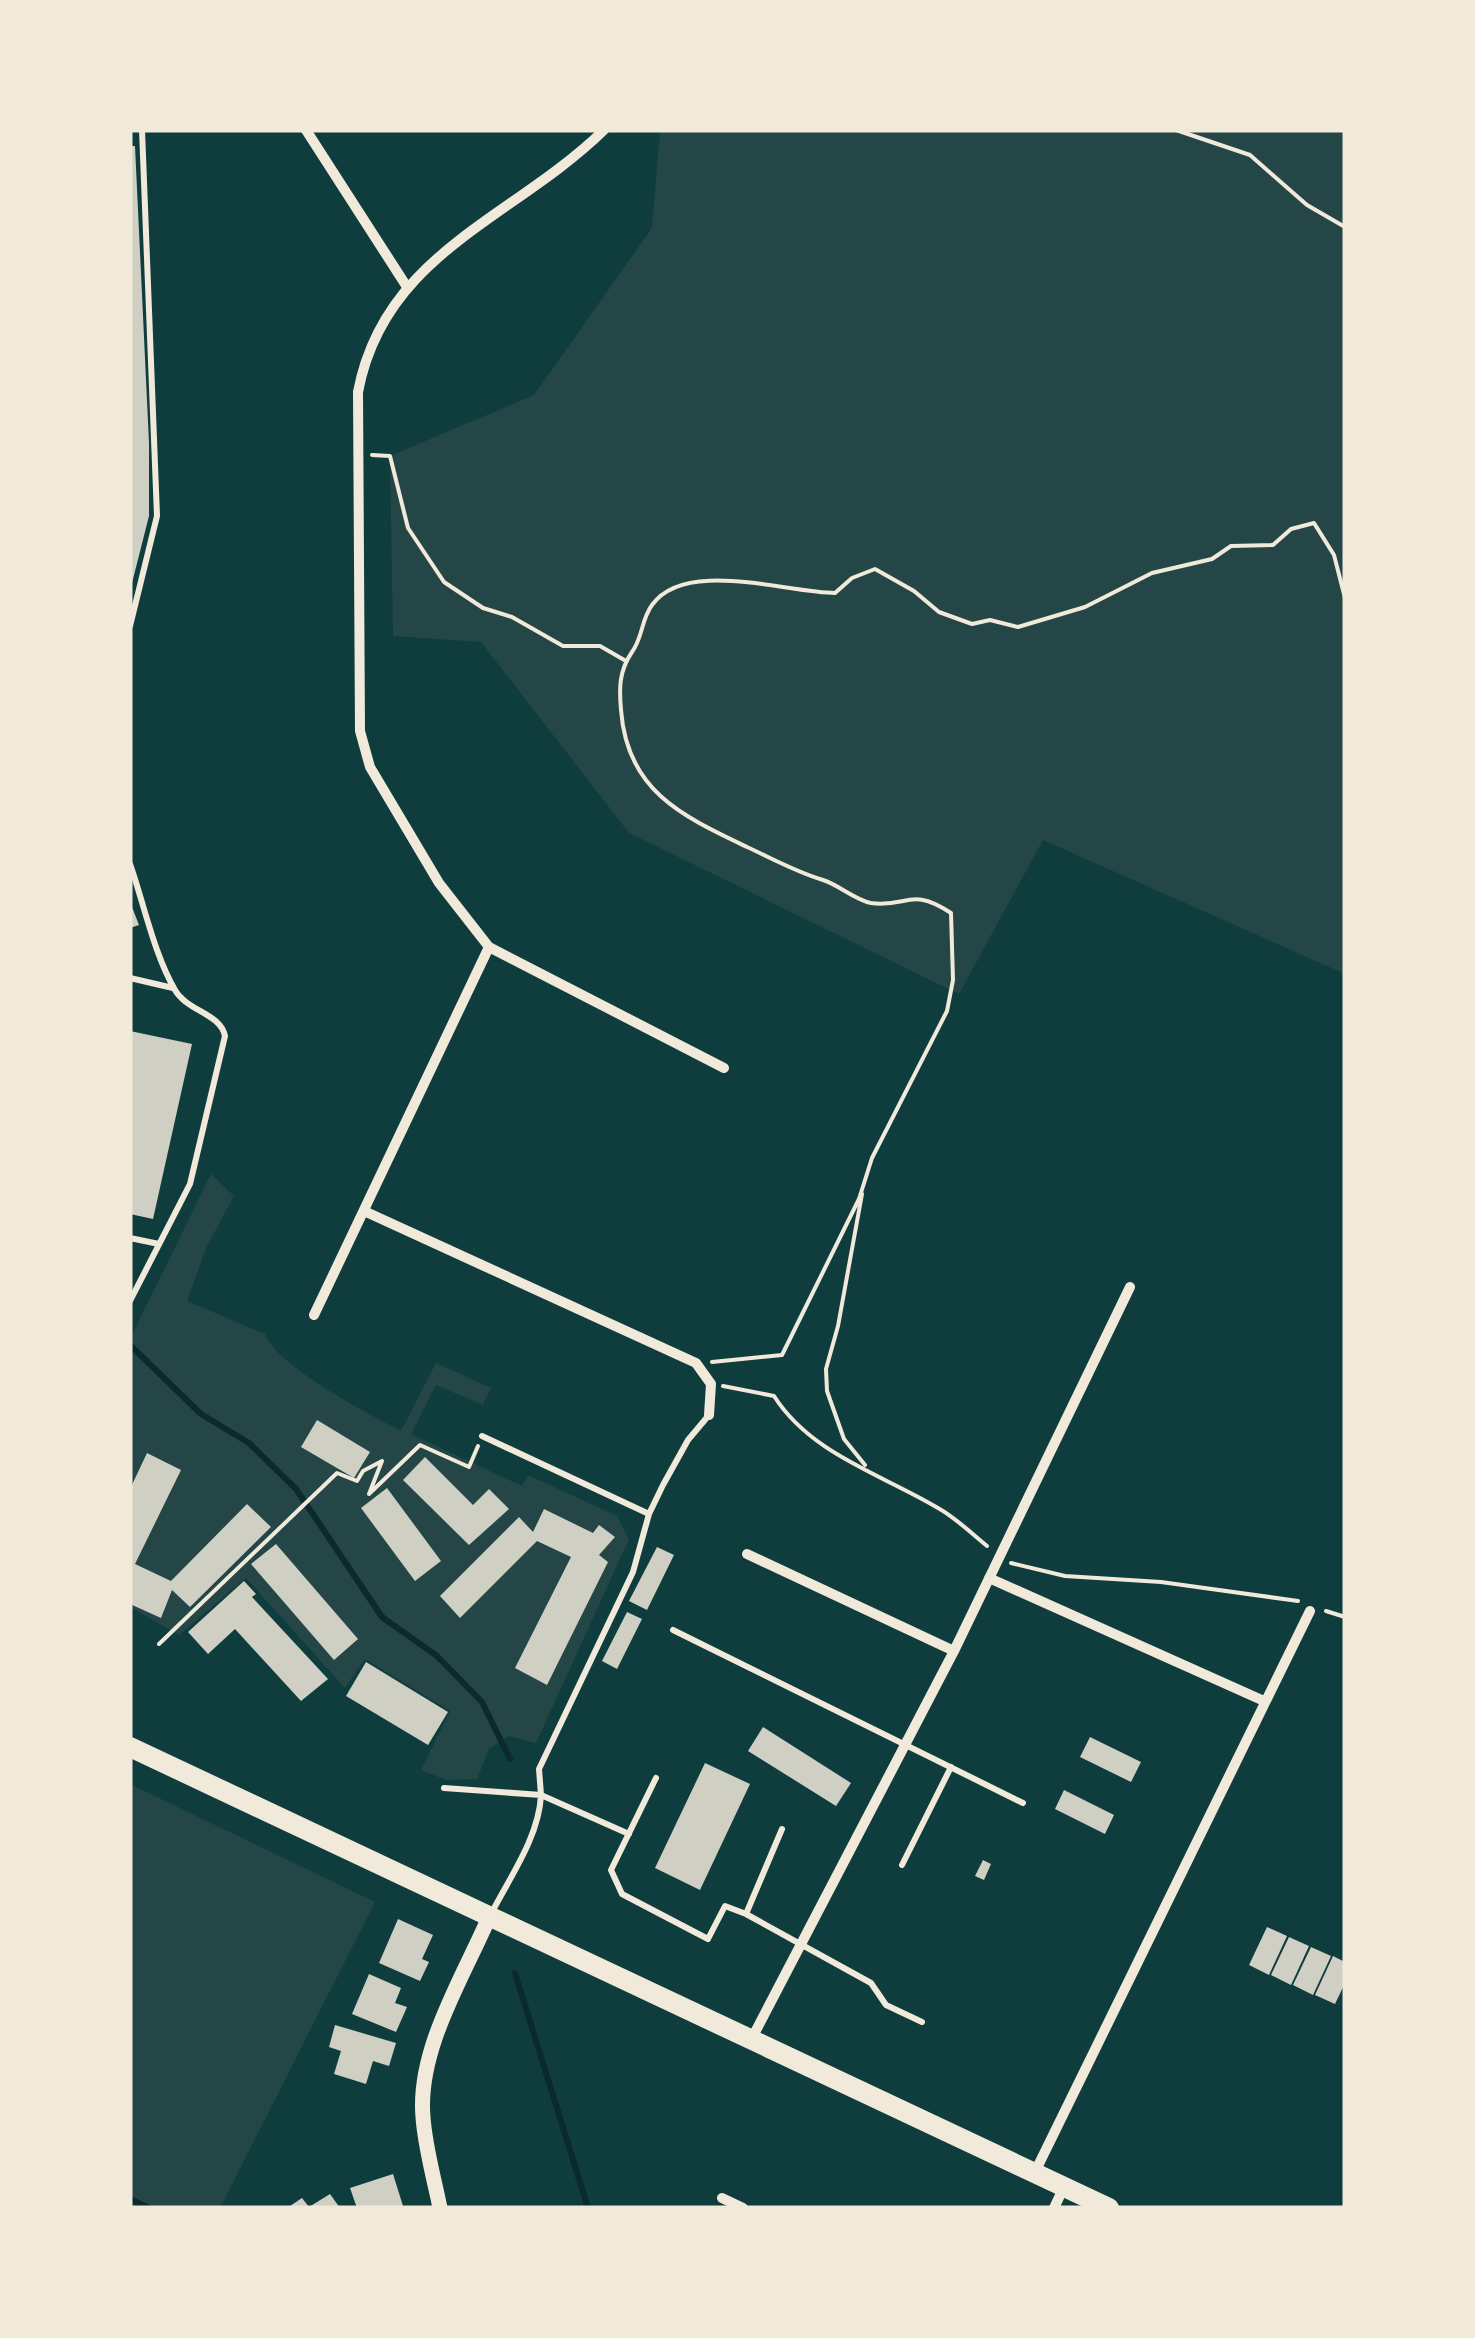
<svg xmlns="http://www.w3.org/2000/svg" width="1475" height="2338" font-family="Ubuntu,sans-serif">
<style>
.green{fill:#244646}
.lines{fill:none;stroke-linecap:round;stroke-linejoin:round}
.stream{stroke:#0a2a2b;stroke-width:6}
.building{fill:#cfcfc3}
.path{stroke:#f1e9da;stroke-width:4}
.service{stroke:#f1e9da;stroke-width:6}
.minor{stroke:#f1e9da;stroke-width:10}
.tertiary{stroke:#f1e9da;stroke-width:15}
.primary{stroke:#f1e9da;stroke-width:20}
</style>
<rect width="100%" height="100%" fill="#0f3d3e"/>
<path class="green" d="M660,130H1345V974L1043,840L959,994L629,833L481,642L393,636L390,456L534,395L652,228Z
M211,1174L234,1196L206,1248L187,1301L265,1334C278,1367 367,1413 401,1431L436,1363L491,1388L483,1405L436,1385L411,1434L522,1486L528,1475L617,1516L629,1539L536,1743L509,1736L489,1749L477,1779L446,1780L421,1770L450,1711L365,1659L345,1688L246,1578L179,1635L130,1607V1339Z
M130,1784L375,1902L220,2208H149L130,2199Z"/>
<g class="lines">
<path class="stream" d="M130,1345L201,1414L249,1443L296,1489L382,1617L437,1656L482,1702L510,1759
M515,1973L588,2208
M130,2199L149,2208"/>
</g>
<path class="building" d="M130,146H135L149,443V516L131,587Z
M130,902L139,925L130,928Z
M130,1031L192,1044L153,1219L130,1214Z
M317,1420L370,1452L354,1478L301,1447Z
M147,1453L181,1470L135,1564L171,1581L247,1504L271,1527L190,1607L172,1590L161,1618L130,1604V1489Z
M425,1457L473,1505L489,1489L509,1509L469,1545L403,1480Z
M387,1488L441,1561L415,1581L361,1508Z
M544,1509L593,1533L599,1525L615,1537L599,1555L608,1562L547,1685L515,1668L571,1557L537,1541L460,1618L440,1596L519,1517L533,1532Z
M276,1544L358,1639L334,1660L251,1564Z
M657,1547L674,1555L647,1610L629,1601Z
M244,1581L256,1594L252,1597L328,1679L301,1701L235,1629L208,1654L188,1632Z
M627,1612L642,1619L617,1669L602,1661Z
M366,1662L448,1712L428,1745L346,1696Z
M763,1727L851,1783L836,1806L748,1751Z
M1090,1737L1141,1762L1131,1782L1080,1757Z
M705,1763L750,1784L700,1890L655,1868Z
M1064,1790L1114,1815L1105,1834L1055,1809Z
M983,1860L991,1864L984,1880L975,1876Z
M398,1919L433,1935L422,1959L429,1962L420,1981L379,1963Z
M1267,1927L1287,1936L1269,1975L1249,1965Z
M1289,1937L1309,1946L1291,1985L1271,1975Z
M1311,1947L1331,1956L1313,1995L1293,1985Z
M1333,1956L1345,1962V1983L1335,2004L1315,1995Z
M369,1974L401,1988L395,2003L407,2007L396,2032L352,2014Z
M335,2025L396,2043L389,2066L373,2061L366,2084L334,2074L341,2051L329,2047Z
M393,2174L403,2206L357,2208L350,2188Z
M330,2194L340,2208H287L302,2198L309,2207Z"/>
<g class="lines">
<path class="path" d="M1176,130L1250,155L1307,205L1345,227
M372,455L390,456L408,528L444,582L483,608L512,617L563,646H600L626,661
M1345,600V630
M862,1194L838,1326L826,1369L827,1391L844,1439L865,1465
M712,1362L782,1355L859,1199L872,1158L947,1011L953,980L951,913C910,886 908,908 871,903C855,900 839,885 823,880C796,872 773,859 747,847C682,816 627,791 621,710C619,688 619,671 632,652C643,637 641,620 652,605C685,558 787,593 835,593L852,578L875,569L914,591L939,612L972,624L990,620L1018,627L1085,607L1152,573L1212,559L1231,546L1273,545L1291,529L1314,523L1334,555L1345,598
M723,1386L774,1396C811,1454 881,1474 938,1508C956,1518 971,1533 987,1546
M1011,1563L1065,1576L1161,1582L1298,1601
M1326,1611L1345,1617
M159,1644L337,1473L357,1481L363,1471L382,1461L369,1494L420,1445L469,1467L478,1446"/>
<path class="service" d="M130,626L157,516L142,130
M130,864C144,904 154,954 175,990C188,1012 220,1013 225,1036L190,1184L130,1301
M130,978L173,988
M130,1238L159,1244
M482,1436L649,1514
M673,1630L1023,1803
M656,1778L611,1870L622,1894L708,1939L725,1906L746,1914
M444,1788L541,1795C539,1837 510,1877 491,1914
M782,1829L746,1914L871,1983L886,2005L922,2022
M629,1834L541,1795L539,1769L633,1572L649,1514L663,1485L688,1440L709,1415
M902,1865L951,1767"/>
<path class="minor" d="M306,130L407,287
M604,130C514,218 384,253 358,392L360,731L370,767L439,883L489,947L724,1068
M364,1211L696,1363L711,1384L709,1415
M314,1315L489,947
M747,1554L954,1651
M989,1578L1264,1701
M751,2040L954,1651L1130,1287
M1034,2174L1310,1611
M722,2198L743,2208
M1054,2208L1064,2187"/>
<path class="tertiary" d="M440,2208C434,2178 425,2147 423,2117C417,2049 464,1976 490,1915"/>
<path class="primary" d="M130,1747L1109,2208"/>
</g>
<rect width="1475" height="2338" fill="none" stroke="#f1e9da" stroke-width="265"/>
</svg>
